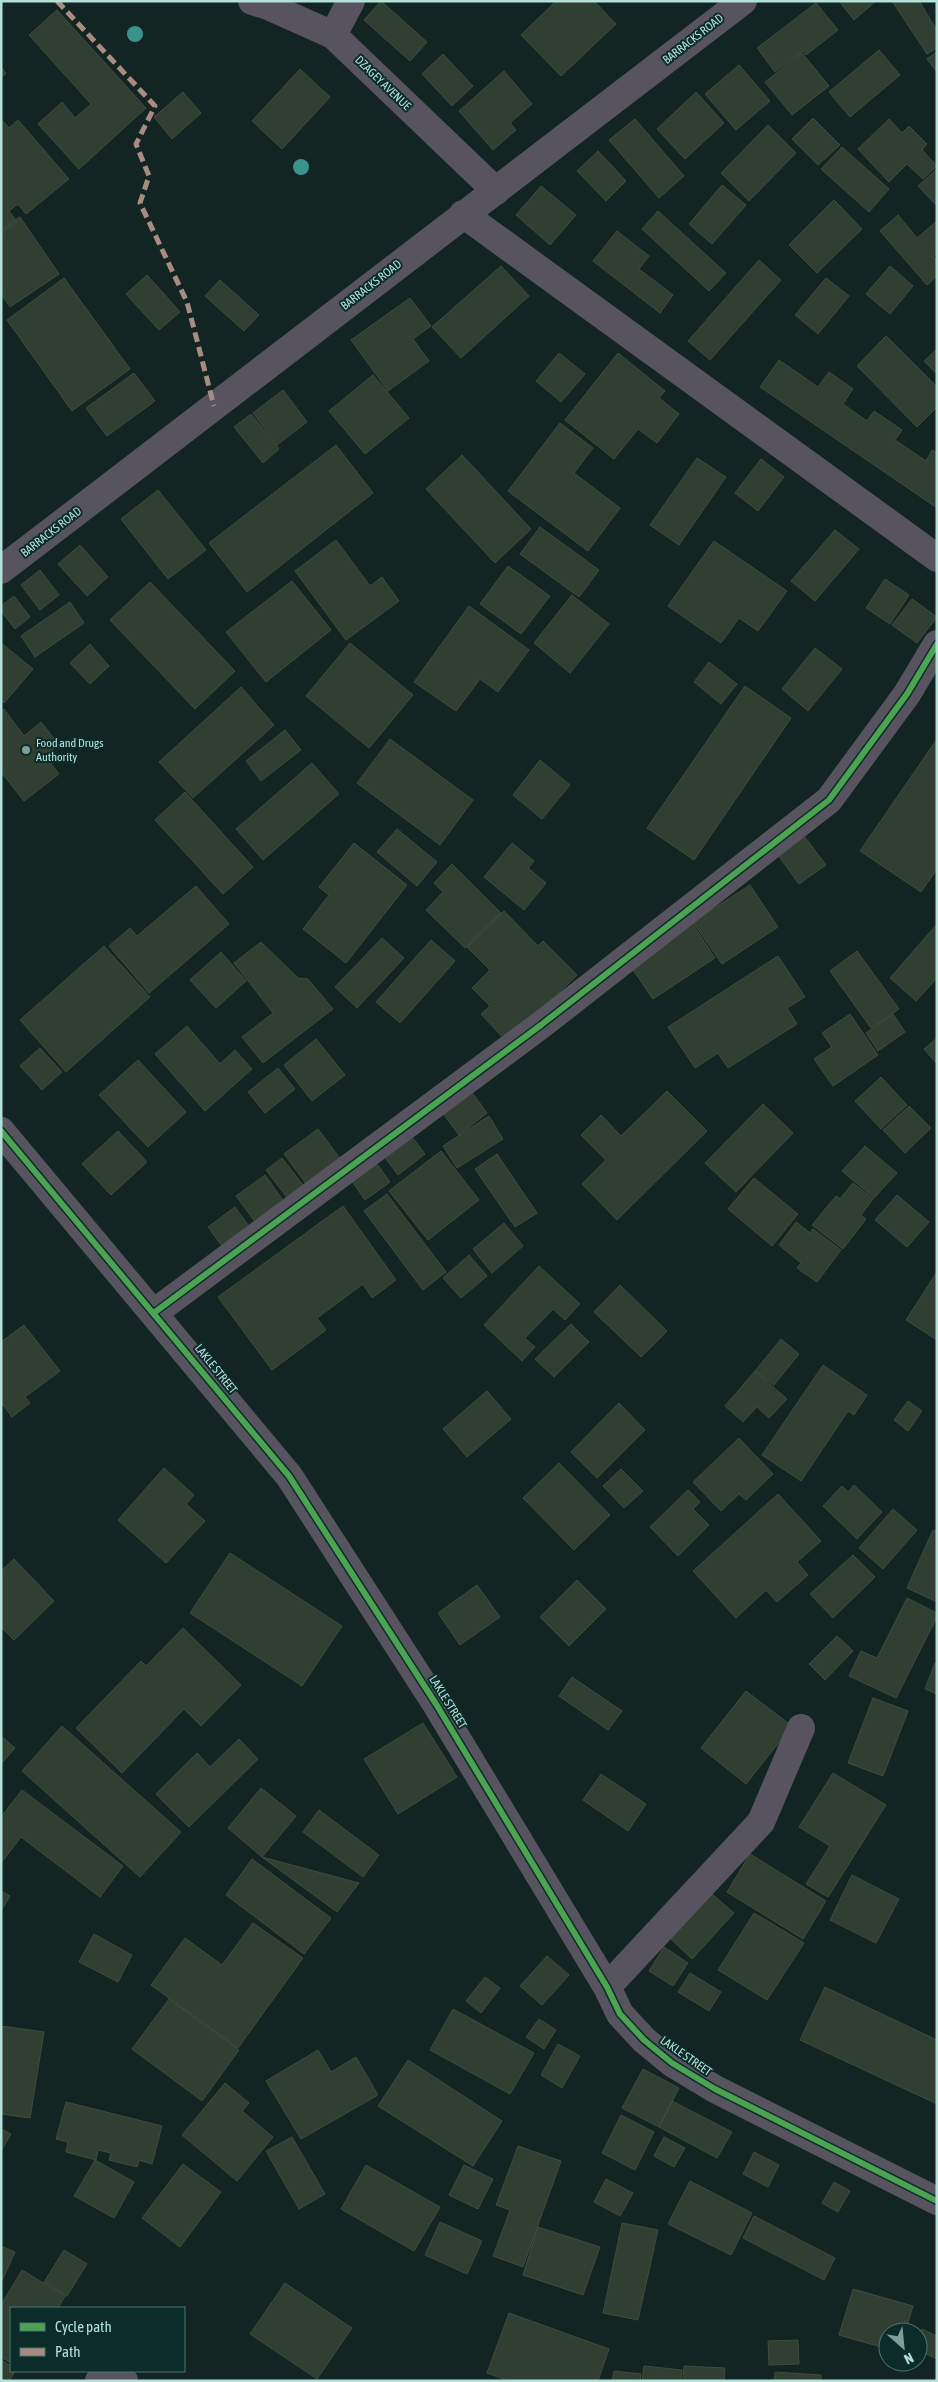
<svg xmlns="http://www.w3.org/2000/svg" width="938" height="2382" font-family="'Asap Condensed',sans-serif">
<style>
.building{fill:#313f32;stroke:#3f4c3f}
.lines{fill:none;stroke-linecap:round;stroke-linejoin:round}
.minor{stroke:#57545f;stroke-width:28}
.quiet{stroke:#a88b81;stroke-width:5;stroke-dasharray:10 5;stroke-linecap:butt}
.cycleway-casing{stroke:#0c2c29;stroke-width:9}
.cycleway{stroke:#4ca352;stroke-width:6}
.tree{fill:#3b948c}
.poi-dot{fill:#7c9f9a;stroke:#0c2c29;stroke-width:2}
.labels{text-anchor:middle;stroke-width:4;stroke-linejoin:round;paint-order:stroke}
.street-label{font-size:12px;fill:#b4e0da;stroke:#0c2c29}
.poi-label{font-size:12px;fill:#b4e0da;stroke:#0c2c29;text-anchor:start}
</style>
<rect width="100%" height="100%" fill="#132523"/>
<path class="building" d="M381,1L427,42L410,61L364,20Z
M556,1H594L616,24L561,76L521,35Z
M839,1H876L854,20Z
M892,1H919L937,30V48L927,54Z
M816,3L838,30L806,55L803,51L775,72L757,48Z
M57,10L146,108L79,169L38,124L62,102L75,118L91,104L29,35Z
M879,50L900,75L850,117L829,92Z
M937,52V72L927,59Z
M802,53L829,86L792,115L765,82Z
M443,54L473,86L452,106L422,74Z
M739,65L770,101L736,130L705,94Z
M1,67L6,73L1,78Z
M300,69L330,97L282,149L252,121Z
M504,71L532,104L510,123L516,130L493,150L459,111Z
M183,92L201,113L172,139L154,117Z
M696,92L724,123L685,159L657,129Z
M813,118L840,145L818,165L792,139Z
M1,119L9,128L18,120L69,179L26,214L18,204L9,211L17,222L1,233Z
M635,119L684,176L659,198L609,140Z
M889,119L902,133L909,126L927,144L922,150L937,166L923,179L907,164L889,182L858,149Z
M768,125L796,153L749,201L721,173Z
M842,147L889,189L869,212L821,169Z
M598,151L626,181L606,201L577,171Z
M937,169V206L918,186Z
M722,185L746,205L712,244L689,224Z
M541,186L576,215L550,245L516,215Z
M834,200L862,229L817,273L789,245Z
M658,211L726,273L709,291L642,229Z
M898,215L917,238L937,221V253L933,256L937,260V276L927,285L880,231Z
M20,217L59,274L10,307L1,294V230Z
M617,231L649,256L639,269L673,295L660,313L593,261Z
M759,260L781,280L710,360L688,341Z
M501,266L529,296L461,358L432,327Z
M890,266L913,286L890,314L866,294Z
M147,275L180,312L159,330L126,294Z
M64,278L130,369L72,411L7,320Z
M826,278L849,296L818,334L795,315Z
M220,280L259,315L244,331L205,296Z
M410,298L431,326L413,339L429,361L388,391L351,340Z
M886,336L937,387V407L917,427L857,366Z
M937,349V374L924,361Z
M559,353L585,374L561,402L536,381Z
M618,353L665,391L659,398L679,414L657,443L638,429L614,459L565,420Z
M779,360L818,387L829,372L853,389L843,404L867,421L874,411L902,430L895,440L926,461L932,450L937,453V508L760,387Z
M134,373L155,401L107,436L86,408Z
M373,375L409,418L365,454L329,411Z
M283,390L307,422L277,445L253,413Z
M251,414L279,449L263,463L234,427Z
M560,423L593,448L574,473L620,508L588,551L508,491Z
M336,445L373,493L247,592L209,543Z
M462,455L531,529L495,563L426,489Z
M697,458L726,477L679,545L650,525Z
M761,459L784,477L758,511L735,493Z
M158,490L206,550L168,579L121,519Z
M540,527L599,570L579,597L520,554Z
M835,530L859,549L815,601L791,581Z
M336,540L370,586L382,577L399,601L346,640L295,571Z
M714,541L787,591L758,631L739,618L721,643L668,606Z
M80,545L108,577L87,596L58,564Z
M508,566L550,596L521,634L480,604Z
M40,570L59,595L40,610L21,585Z
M885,579L909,595L890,624L866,608Z
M292,581L331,630L266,682L226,632Z
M150,582L235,671L195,709L110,620Z
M572,595L609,624L570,673L534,643Z
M14,596L30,617L15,629L1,611V606Z
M912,599L937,617L917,643L892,625Z
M70,602L84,623L35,657L21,636Z
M469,606L529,650L498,692L480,679L456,711L414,682Z
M1,643L33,669L4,703L1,700Z
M350,643L413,695L369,748L306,696Z
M90,644L109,666L90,684L70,663Z
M815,648L842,669L808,711L782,689Z
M709,662L737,684L721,704L694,682Z
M745,686L791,718L694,860L647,828Z
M241,687L274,725L193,798L159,762Z
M4,709L24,736L41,722L59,745L45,756L59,774L24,801L1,772V711Z
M285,730L301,750L261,781L246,761Z
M390,739L473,800L440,845L357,783Z
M937,739V869L921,892L860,851Z
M540,760L570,785L542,819L513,795Z
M312,763L339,794L263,860L236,829Z
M185,792L253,867L223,894L155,820Z
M397,829L437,862L417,886L377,852Z
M801,832L826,865L799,884L775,851Z
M354,843L407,885L346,963L303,929L329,895L319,887Z
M512,843L534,861L528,868L546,883L524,910L484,877Z
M452,864L501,913L465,948L426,910L443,892L434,883Z
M750,885L778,927L722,964L693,922Z
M196,886L229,924L149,993L109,946L130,928L137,936Z
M504,911L538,946L543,941L577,975L508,1043L481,1014L490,1006L472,988L490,970L467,947Z
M692,923L715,958L653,999L629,964Z
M937,924V978L916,1001L890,978Z
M382,938L404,958L357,1008L335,987Z
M431,940L455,961L400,1023L376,1002Z
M261,942L298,978L308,979L333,1009L263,1063L242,1037L273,1013L234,963Z
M104,946L150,997L66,1072L20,1020Z
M857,951L899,1009L871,1028L830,971Z
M221,952L246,981L216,1008L190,980Z
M778,956L805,997L787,1008L797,1024L728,1068L718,1053L695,1068L668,1027Z
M850,1014L878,1055L833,1086L814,1059L832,1047L822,1033Z
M893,1014L905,1032L878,1051L866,1033Z
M187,1026L220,1064L235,1050L252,1069L205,1111L155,1054Z
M937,1038V1064L924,1049Z
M316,1039L345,1075L312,1101L284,1065Z
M40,1048L62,1072L42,1090L20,1066Z
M138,1060L186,1112L148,1147L99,1095Z
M278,1068L295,1089L265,1113L248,1092Z
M881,1077L907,1105L881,1129L855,1101Z
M468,1087L487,1113L459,1135L439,1108Z
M667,1091L707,1131L617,1220L582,1184L606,1160L581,1135L601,1115L621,1136Z
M763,1104L793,1133L736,1192L705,1163Z
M909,1106L931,1128L905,1153L883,1130Z
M489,1116L503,1139L457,1168L443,1146Z
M405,1128L425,1154L398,1175L378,1148Z
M318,1129L342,1161L308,1186L284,1154Z
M118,1131L147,1162L111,1195L82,1164Z
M865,1146L897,1173L874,1198L842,1171Z
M441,1151L479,1200L428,1240L389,1191Z
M497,1154L537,1213L515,1227L475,1169Z
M372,1157L390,1182L365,1200L347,1174Z
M282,1158L306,1189L289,1200L266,1170Z
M265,1175L285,1203L256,1223L236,1196Z
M754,1178L798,1214L772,1246L728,1209Z
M853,1183L873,1199L861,1215L866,1219L843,1249L812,1225L836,1196L840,1199Z
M387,1194L446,1272L423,1290L364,1211Z
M897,1195L929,1222L907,1247L875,1220Z
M343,1206L396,1280L372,1298L363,1284L317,1318L326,1330L272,1370L218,1297Z
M235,1207L251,1229L224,1249L208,1227Z
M796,1222L810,1233L813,1229L841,1250L817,1282L797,1268L801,1263L779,1245Z
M504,1223L523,1246L492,1273L473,1249Z
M469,1255L487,1276L461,1298L443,1278Z
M539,1266L580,1304L565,1320L553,1309L525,1338L535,1347L522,1361L484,1325Z
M937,1272V1340L906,1320Z
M620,1285L667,1331L641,1357L594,1312Z
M571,1324L589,1342L554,1377L535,1359Z
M24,1325L60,1371L25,1397L30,1403L12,1417L1,1402V1342Z
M781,1339L799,1354L774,1385L755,1371Z
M823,1365L867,1395L854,1415L848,1411L801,1481L762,1455Z
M755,1371L787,1399L769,1418L757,1407L743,1422L725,1406Z
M487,1391L511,1419L467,1457L443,1429Z
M908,1401L922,1411L908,1431L894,1420Z
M619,1403L645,1430L597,1478L571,1452Z
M739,1438L773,1474L746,1500L739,1494L721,1511L693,1482Z
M559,1463L610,1515L574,1550L523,1498Z
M164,1468L194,1495L186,1504L205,1521L166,1563L118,1520Z
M621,1469L643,1491L624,1508L603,1486Z
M854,1485L882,1512L857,1539L823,1506L842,1486L848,1492Z
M688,1490L700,1502L693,1509L709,1525L678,1556L650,1527Z
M778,1494L821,1541L797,1562L808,1575L777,1602L766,1590L736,1618L693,1571Z
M893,1509L917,1530L883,1569L859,1548Z
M933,1530L937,1532V1602L907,1588Z
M230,1553L342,1626L302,1686L190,1613Z
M853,1555L875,1577L833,1618L810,1594Z
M14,1559L54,1601L14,1640L1,1627V1571Z
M577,1580L606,1609L569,1646L540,1617Z
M477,1585L500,1617L460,1645L438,1613Z
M907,1598L937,1613V1617L896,1698L849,1676L861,1651L877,1658Z
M183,1628L241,1685L201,1726L184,1709L122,1773L76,1728L141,1661L146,1666Z
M837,1636L853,1651L825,1680L809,1664Z
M935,1663L937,1664V1694L925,1689Z
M572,1677L622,1711L608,1730L559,1696Z
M746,1691L792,1726L746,1784L701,1748Z
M873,1698L908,1711L883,1776L848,1763Z
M423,1723L457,1777L398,1814L364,1759Z
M62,1726L181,1832L140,1877L22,1771Z
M1,1736L15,1748L1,1764Z
M239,1739L258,1759L189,1827L156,1794L197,1753L210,1767Z
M833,1773L886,1805L828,1897L806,1884L830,1846L799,1827Z
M601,1774L646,1804L628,1831L583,1800Z
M261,1788L296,1816L262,1857L228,1828Z
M22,1790L123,1866L100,1897L21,1837L1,1863V1817Z
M319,1810L379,1855L363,1877L303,1832Z
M750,1854L826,1901L803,1939L727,1892Z
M262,1857L359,1883L337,1912Z
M252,1859L331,1918L304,1954L226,1895Z
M852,1875L899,1899L876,1943L830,1920Z
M1,1891L10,1896L1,1911Z
M712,1894L734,1913L692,1959L671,1939Z
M754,1913L804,1943L767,2000L718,1970Z
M253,1923L303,1958L238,2048L151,1985L185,1938L222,1965Z
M94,1934L132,1955L118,1982L79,1962Z
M664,1947L688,1963L673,1986L649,1971Z
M547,1956L569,1975L542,2005L520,1986Z
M690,1973L721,1992L709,2011L678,1992Z
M485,1977L500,1988L481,2013L466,2001Z
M825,1987L937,2040V2104L800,2040Z
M169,1999L239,2050L202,2101L132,2049Z
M453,2009L534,2053L510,2094L430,2050Z
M539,2019L556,2030L544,2049L526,2037Z
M1,2026L44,2032L30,2118L1,2114Z
M558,2044L580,2056L562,2088L541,2075Z
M318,2050L331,2072L356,2057L378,2095L301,2139L266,2081Z
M408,2060L502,2121L473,2166L378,2106Z
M643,2069L679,2088L659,2127L622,2108Z
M225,2083L249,2103L242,2111L273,2137L237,2181L182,2135Z
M672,2101L732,2132L717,2158L659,2127Z
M66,2102L162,2126L152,2164L139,2160L137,2167L109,2160L111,2153L98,2150L96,2160L66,2152L68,2142L56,2139Z
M621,2115L654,2132L635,2170L602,2153Z
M1,2129L11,2134L1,2151Z
M292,2137L325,2194L299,2209L266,2151Z
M664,2137L685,2148L674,2167L654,2156Z
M518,2146L561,2161L523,2267L493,2256L510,2210L496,2205Z
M754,2152L779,2165L768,2187L743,2174Z
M95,2160L134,2182L114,2218L74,2196Z
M183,2164L221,2192L180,2247L142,2218Z
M366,2165L440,2207L414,2251L341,2209Z
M464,2165L493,2179L478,2209L449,2195Z
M606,2179L633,2193L620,2216L594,2202Z
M690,2181L752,2213L731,2255L668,2224Z
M834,2182L850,2191L838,2212L822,2203Z
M754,2216L835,2258L824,2280L743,2238Z
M440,2222L482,2241L467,2274L425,2255Z
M622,2223L658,2230L638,2320L603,2313Z
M538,2227L600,2247L583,2295L523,2275Z
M1,2246L15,2252L1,2283Z
M64,2250L87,2264L67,2296L44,2282Z
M22,2270L65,2296L58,2308H11V2363L1,2357V2305Z
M285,2283L352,2328L317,2379L250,2334Z
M853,2289L913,2306L905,2332H888V2349L839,2335Z
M509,2313L609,2349L598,2381H509L487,2373Z
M922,2329L937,2336V2359L918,2350V2338Z
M798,2340L799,2364L769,2365L768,2341Z
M1,2360L11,2366V2371H15L9,2381H1Z
M644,2366L682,2370L681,2381H642Z
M684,2366L725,2368L724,2381H683Z
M614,2371L641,2374L640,2381H612Z
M775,2372L821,2375V2381H774Z"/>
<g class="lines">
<path class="minor" d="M252,1L268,6L333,35L496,191
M333,35L351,1
M463,214L937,558
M1,570L743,1
M1,1131L289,1476L436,1704L607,1987L620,2014L644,2040L672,2063L715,2089L937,2201
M155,1312L541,1025L829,800L907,694L937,644
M607,1987L761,1822L801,1728
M99,2381H124"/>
<path class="quiet" d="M57,1L155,106L136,144L149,176L140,203L187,302L214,406"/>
<defs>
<path id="cycleway" d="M1,1131L289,1476L436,1704L607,1987L620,2014L644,2040L672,2063L715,2089L937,2201
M155,1312L541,1025L829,800L907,694L937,644"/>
</defs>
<use href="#cycleway" class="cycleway-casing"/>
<use href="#cycleway" class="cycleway"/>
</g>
<g class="tree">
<circle cx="135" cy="34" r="8"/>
<circle cx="301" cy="167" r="8"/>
</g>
<circle class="poi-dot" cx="26" cy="750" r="5"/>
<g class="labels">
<g class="street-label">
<text transform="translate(693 39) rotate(-38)" y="4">BARRACKS ROAD</text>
<text transform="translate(383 83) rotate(44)" y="4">DZAGEY AVENUE</text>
<text transform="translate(371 285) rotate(-38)" y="4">BARRACKS ROAD</text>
<text transform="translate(51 532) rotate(-38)" y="4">BARRACKS ROAD</text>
<text transform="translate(216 1369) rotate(51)" y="4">LAKLE STREET</text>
<text transform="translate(448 1702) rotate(58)" y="4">LAKLE STREET</text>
<text transform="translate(686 2056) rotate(35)" y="4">LAKLE STREET</text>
</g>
<g class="poi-label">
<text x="36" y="747">Food and Drugs<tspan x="36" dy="14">Authority</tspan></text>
</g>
</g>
<rect width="938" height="2382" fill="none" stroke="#b4e0da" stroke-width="5"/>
<rect x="10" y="2307" width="175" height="65" fill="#0c2c29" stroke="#4f7470"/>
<rect x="20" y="2323" width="25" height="8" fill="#4ca352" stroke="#4f7470"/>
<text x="55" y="2332" font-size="15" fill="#b4e0da">Cycle path</text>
<rect x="20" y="2348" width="25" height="8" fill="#a88b81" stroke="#4f7470"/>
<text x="55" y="2357" font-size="15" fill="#b4e0da">Path</text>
<g transform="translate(903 2347) rotate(153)"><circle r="24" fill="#0c2c29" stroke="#4f7470"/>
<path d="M0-4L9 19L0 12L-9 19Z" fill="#7c9f9a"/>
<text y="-8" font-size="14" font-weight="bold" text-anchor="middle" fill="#b4e0da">N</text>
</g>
</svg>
